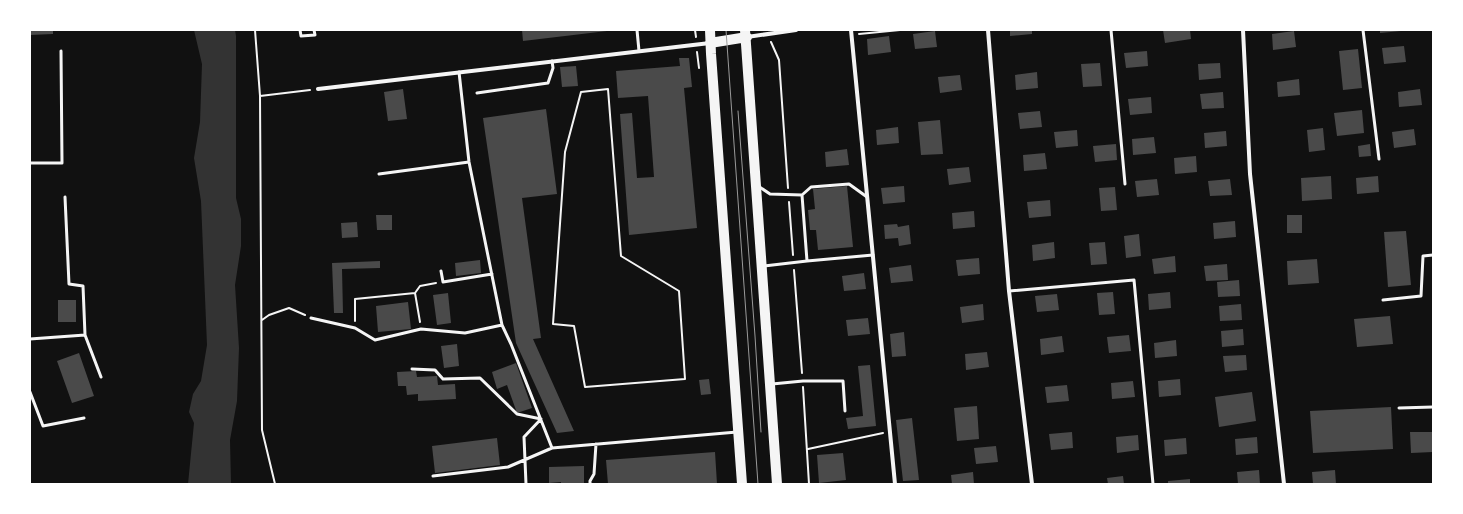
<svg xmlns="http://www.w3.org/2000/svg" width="1463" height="514" font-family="'Roboto Serif',serif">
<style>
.water{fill:#333}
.building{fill:#4a4a4a}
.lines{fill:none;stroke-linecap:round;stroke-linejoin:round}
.path{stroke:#f5f5f5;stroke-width:2}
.service{stroke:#f5f5f5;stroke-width:3}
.minor{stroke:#f5f5f5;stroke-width:4}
.primary{stroke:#f5f5f5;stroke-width:10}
.tram{stroke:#9a9a9a;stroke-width:1}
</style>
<rect width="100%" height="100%" fill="#111"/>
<path class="water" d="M194,30H235L236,36V198L241,219V246L235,285L239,348L237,401L230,440L231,484H188L194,423L189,412L193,394L201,381L207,345L201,201L194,158L200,122L202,64Z"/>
<path class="building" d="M30,30H53V34L30,35Z
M522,30H607V31L523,41Z
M1010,30H1032V34L1010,36Z
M1163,30H1190L1191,39L1165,43Z
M1380,30H1401V31L1380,33Z
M935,31L937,47L915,49L913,34Z
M1294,31L1296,47L1273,50L1272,34Z
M889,36L891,52L868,55L867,39Z
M1404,46L1406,62L1384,64L1382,48Z
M1358,49L1362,88L1343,90L1339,51Z
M1147,51L1148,66L1126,68L1124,53Z
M679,58H689L692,87L684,88L697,228L629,235L620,114L632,113L637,178L654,177L648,96L618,98L616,71L680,66Z
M1100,63L1102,86L1083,87L1081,64Z
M1220,63L1221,78L1199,80L1198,64Z
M576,66L578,86L562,87L560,67Z
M1037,72L1038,88L1016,90L1015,75Z
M960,75L962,90L940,93L938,77Z
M1299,79L1300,95L1278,97L1277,82Z
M403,89L407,119L388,121L384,92Z
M1420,89L1422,105L1399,107L1398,92Z
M1223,92L1224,108L1202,109L1200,94Z
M1151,97L1152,113L1130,115L1128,99Z
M546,109L557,194L522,198L541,338L533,339L574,431L557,433L516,343L483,118Z
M1362,110L1364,133L1337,136L1334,113Z
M1040,111L1042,127L1020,129L1018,113Z
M940,120L943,154L921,155L918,122Z
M898,127L899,143L877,145L876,130Z
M1323,128L1325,150L1309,152L1307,130Z
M1414,129L1416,145L1394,148L1392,132Z
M1077,130L1078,146L1056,148L1054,132Z
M1226,131L1227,146L1205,148L1204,133Z
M1154,137L1156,153L1133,155L1132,139Z
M1116,144L1117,160L1095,162L1093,146Z
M1370,144L1371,156L1359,157L1358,146Z
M847,149L849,165L826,167L825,152Z
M1045,153L1047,169L1024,171L1023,155Z
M1196,156L1197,172L1175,174L1174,158Z
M969,167L971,182L949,185L947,169Z
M1331,176L1332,199L1302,201L1301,178Z
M1378,176L1379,192L1357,194L1356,178Z
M1157,179L1159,195L1137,197L1135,181Z
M1230,179L1232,195L1210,196L1208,181Z
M847,186L853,247L818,250L816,230H810L808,210L815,209L813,189Z
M904,186L905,202L883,204L881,188Z
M1115,187L1117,210L1101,211L1099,188Z
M1050,200L1051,216L1029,218L1027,202Z
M974,211L975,227L953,229L952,213Z
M376,215H392V230H377Z
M1287,215H1302V233H1287Z
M1235,221L1236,237L1214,239L1213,223Z
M357,222L358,237L342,238L341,223Z
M897,224L898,227L909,225L911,244L899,246L898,238L885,239L884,225Z
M1406,231L1411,285L1388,287L1384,232Z
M1139,234L1141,256L1126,258L1124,236Z
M1054,242L1055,258L1033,261L1032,245Z
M1105,242L1107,264L1091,265L1089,243Z
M1175,256L1176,272L1154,274L1152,259Z
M979,258L980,274L958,276L956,260Z
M1317,259L1319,283L1288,285L1287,261Z
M480,260L481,273L456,276L455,263Z
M380,261V268L342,269L343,313H334L332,263Z
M1227,264L1228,280L1206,281L1204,266Z
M911,265L913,281L891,283L889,268Z
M864,273L866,289L844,291L842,276Z
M1239,280L1240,296L1218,297L1217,282Z
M1113,292L1115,314L1099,315L1097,293Z
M1170,292L1171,308L1149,310L1148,294Z
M448,293L451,323L437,325L433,295Z
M1057,294L1059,310L1037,312L1035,296Z
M58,300H76V322H58Z
M408,302L411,329L378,332L376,306Z
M983,304L984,320L962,323L960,307Z
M1241,304L1242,320L1220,321L1219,306Z
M1390,316L1393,344L1357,347L1354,319Z
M868,318L870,334L848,336L846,320Z
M1243,329L1244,345L1222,347L1221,331Z
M904,332L906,356L892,357L890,334Z
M1129,335L1131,351L1109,353L1107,337Z
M1062,336L1064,352L1041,355L1040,339Z
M1176,340L1177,356L1155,358L1154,343Z
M457,344L459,366L444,368L441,346Z
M987,352L989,367L966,370L965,354Z
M79,353L94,396L72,403L57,361Z
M1246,355L1247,370L1225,372L1223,356Z
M516,363L532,408L517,413L507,385L497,389L492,372Z
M870,365L876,426L848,429L846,418L863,416L858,366Z
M416,371L417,377L437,376L438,385L455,384L456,399L418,401V394L407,395L406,386H398L397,372Z
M709,379L711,394L701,395L699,380Z
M1180,379L1181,395L1159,397L1158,381Z
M1133,381L1135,397L1112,399L1111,383Z
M1067,385L1069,401L1047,403L1045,387Z
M1252,392L1256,421L1219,427L1215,397Z
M977,406L979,439L957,441L954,408Z
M1391,407L1393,449L1313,453L1310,411Z
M912,418L919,480L903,481L896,420Z
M1072,432L1073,448L1051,450L1049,434Z
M1410,432H1433V452L1411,453Z
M1138,435L1139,450L1117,453L1116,437Z
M1257,437L1258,453L1236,455L1235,439Z
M497,438L500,465L435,473L432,446Z
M1186,438L1187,454L1165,456L1164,440Z
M996,446L998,462L976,464L974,448Z
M715,452L717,484H608L606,460Z
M843,453L846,480L819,483L817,455Z
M584,466V484H561V482L549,483V467Z
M1259,470L1260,484H1238L1237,472Z
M1335,470L1336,484H1313L1312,472Z
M973,472L974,484H952L951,475Z
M1123,476L1124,484H1108L1107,478Z
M1190,479V484H1168V481Z"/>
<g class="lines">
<path class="path" d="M255,30L260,96L310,90
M695,30L696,37
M859,34L900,30
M771,42L779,60L788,188
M697,52L699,68
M608,89L621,256L679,291L685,379L585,387L574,326L553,324L565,152L581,92Z
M260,96L262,430L275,484
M789,202L793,255
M794,270L802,373
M415,293L420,286L436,283
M262,320L269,315L289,308L305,315
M355,321V299L415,293L420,322
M803,387L809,484
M808,449L883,433"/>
<path class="service" d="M300,30L301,36L315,35L314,30
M637,30L639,51
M1111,30L1125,184
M1363,30L1379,159
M459,72L469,162L502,325L511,344L552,448L737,432
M477,93L548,83L553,68L552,61
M30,163H62L61,51
M379,174L469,162
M758,186L770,194L802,195L807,261L764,266
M802,195L811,187L849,184L867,197
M807,261L873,255
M441,271L443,282L492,274
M1009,291L1134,280L1153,484
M1383,300L1421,296L1423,256L1433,255
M311,318L355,328L375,340L421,329L465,333L502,325
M85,335L101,377
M30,339L85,335L83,286L69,284L65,197
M412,369L435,370L443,379L480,378L517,414L541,419
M772,384L803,381H843L845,411
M30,392L43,426L84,418
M1399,408L1433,407
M433,476L508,467L552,448
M526,484L524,437L541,419
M590,484V481L594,474L596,444"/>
<path class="minor" d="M851,30L895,484
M988,30L1009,291L1032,484
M1243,30L1250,174L1284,484
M747,37L796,30
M318,89L710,43"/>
<path class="primary" d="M710,30L711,54L742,484
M745,30L777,484
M710,43L747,37"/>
<path class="tram" d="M726,30L758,484
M738,111L755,336L761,432"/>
</g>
<rect width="1463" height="514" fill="none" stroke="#ffffff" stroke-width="62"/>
</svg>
